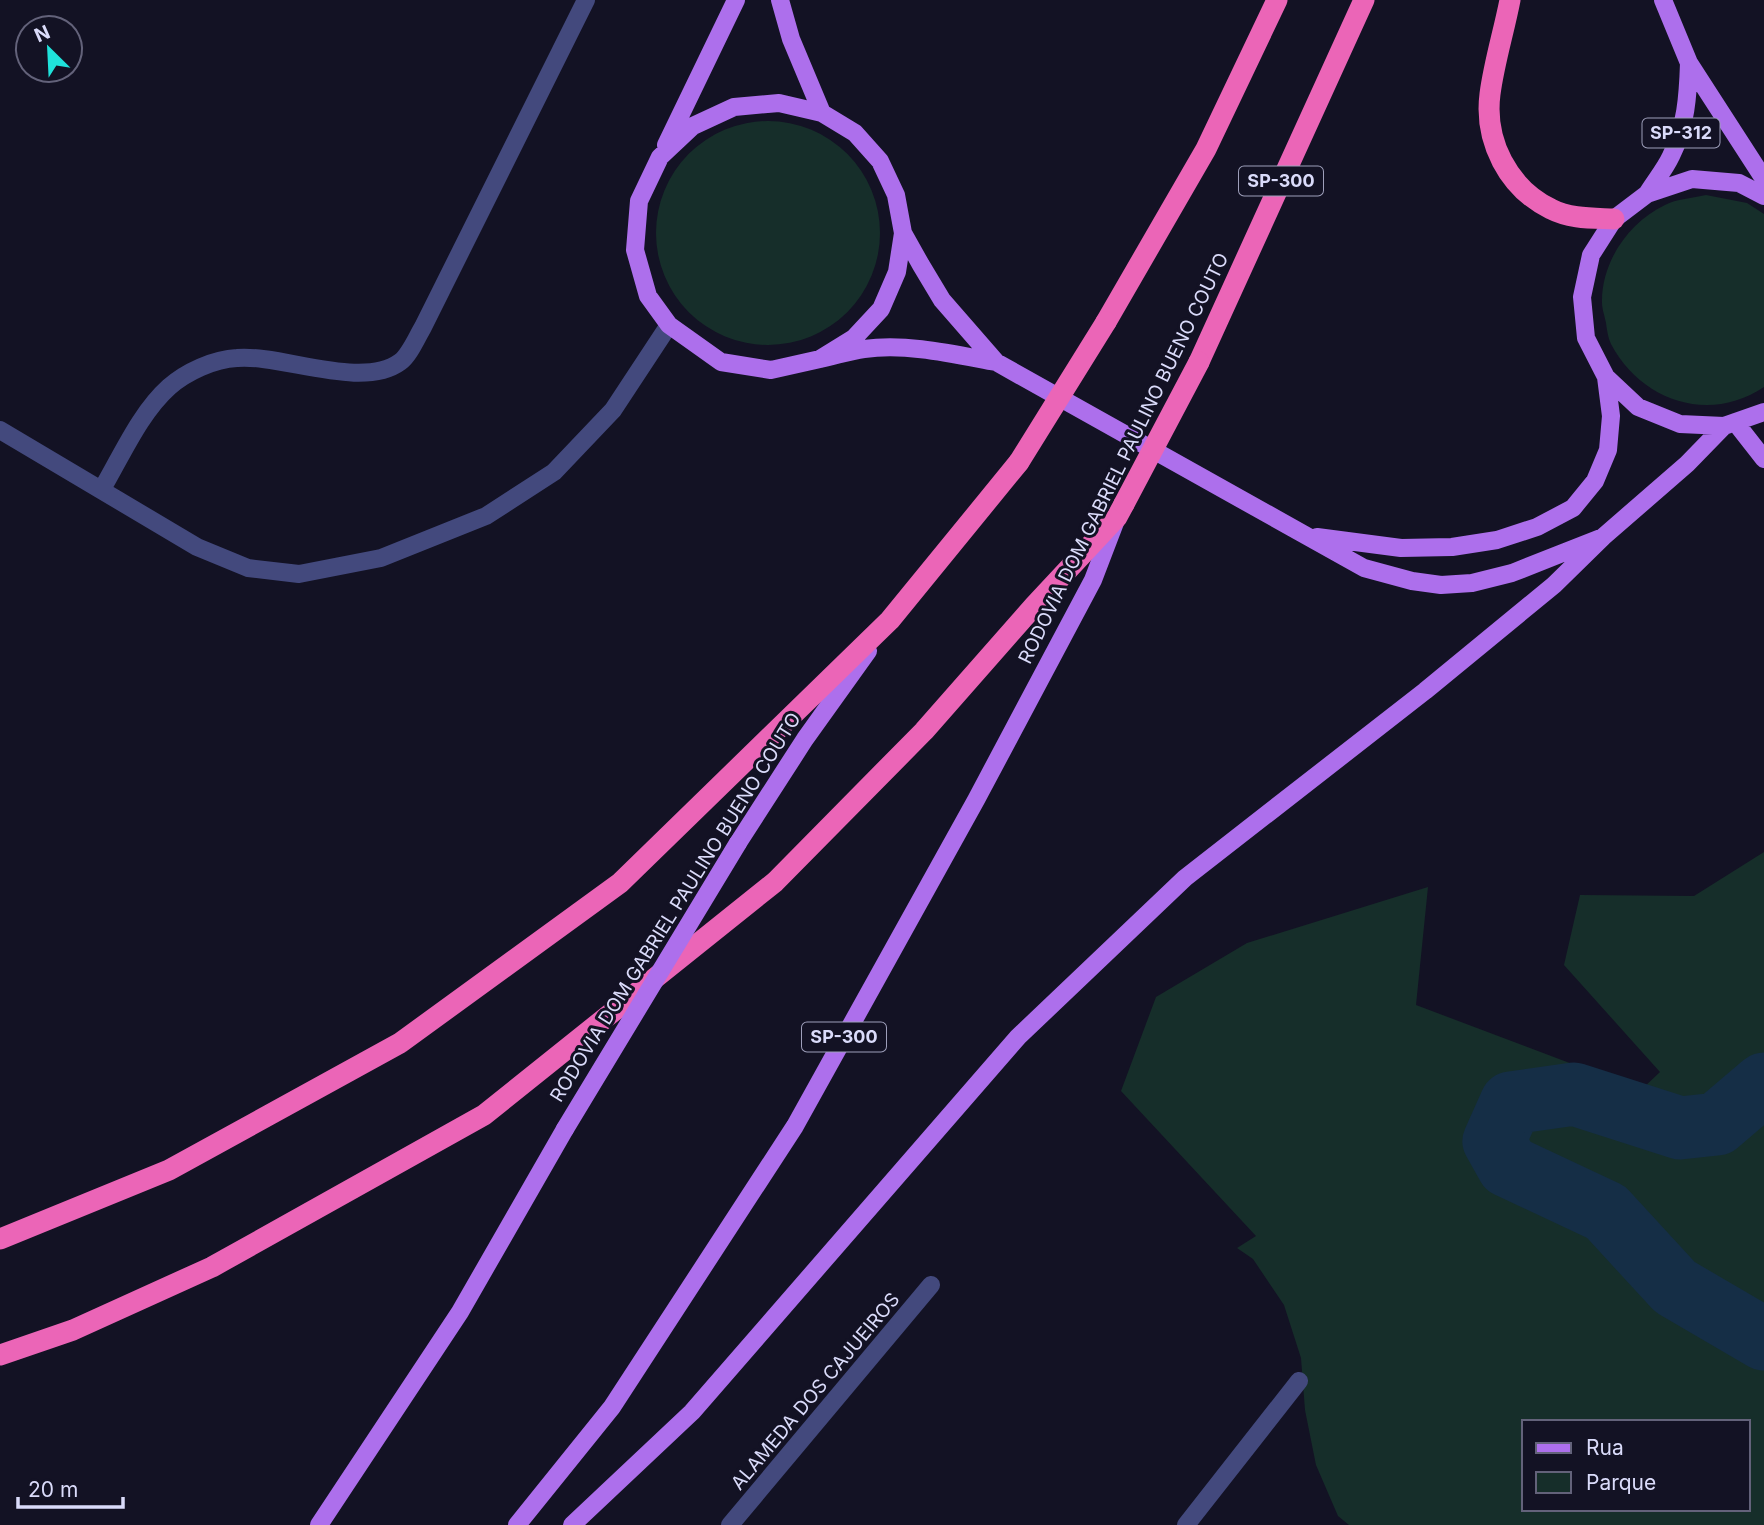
<svg xmlns="http://www.w3.org/2000/svg" width="1764" height="1525" font-family="Inter,sans-serif">
<style>
.green{fill:#162e2a;fill-rule:evenodd}
.lines{fill:none;stroke-linecap:round;stroke-linejoin:round}
.river{stroke:#152e46;stroke-width:63}
.minor{stroke:#43497d;stroke-width:18}
.major{stroke:#ad6fec;stroke-width:18}
.highway{stroke:#eb65b7;stroke-width:21}
.major-bridge{stroke:#ad6fec;stroke-width:18}
.highway-bridge{stroke:#eb65b7;stroke-width:21}
.labels{text-anchor:middle;stroke-width:6;stroke-linejoin:round;paint-order:stroke}
.shield{fill:#131224;stroke:#9e9fba;stroke-width:2}
.shield-label{font-size:18px;font-weight:bold;fill:#dadbfa}
.street-label{font-size:19px;fill:#dadbfa;stroke:#131224}
</style>
<rect width="100%" height="100%" fill="#131224"/>
<path class="green" d="M656 233a112 112 0 1 1 224 0a112 112 0 1 1-224 0Z
M1706,195L1747,203L1764,214V387C1709,424 1641,401 1611,344C1608,338 1607,330 1606,323C1605,317 1602,309 1602,303C1601,262 1629,222 1665,205C1676,199 1693,198 1706,195Z
M1764,852V1525H1349L1338,1516L1316,1465L1305,1410L1301,1358L1284,1305L1253,1259L1237,1248L1256,1236L1121,1091L1156,997L1247,943L1428,887L1416,1005L1641,1090L1660,1072L1564,965L1580,895L1694,896ZM1524,1422H1748V1509H1524Z"/>
<g class="lines">
<path class="river" d="M1764,1084L1717,1124L1680,1128L1574,1094L1511,1103L1494,1141L1508,1166L1606,1212L1675,1287L1764,1339"/>
<path class="minor" d="M0,430L197,547L248,568L299,574L381,558L486,516L554,472L613,410L669,325
M102,489C122,455 140,413 169,387C186,372 214,359 237,358C281,354 362,390 400,362C409,356 417,337 423,327L586,0
M730,1525L931,1285
M1186,1525L1299,1381"/>
<path class="major" d="M780,0L791,39L822,113
M1663,0L1689,63L1764,179
M666,145L736,0
M1647,194C1655,181 1665,169 1671,156C1686,127 1688,95 1689,63
M1764,196L1739,183L1692,179L1647,194L1614,219L1591,255L1582,297L1586,338L1606,377L1638,407L1680,424L1724,426L1764,412
M903,233L897,272L881,309L854,338L820,359L771,370L721,362L669,325L648,296L635,250L639,201L660,157L693,126L734,107L779,103L822,113L855,133L880,161L896,195L903,233L921,265L942,300L996,362
M820,359C835,356 849,351 864,349C907,343 953,354 996,362L1364,568L1412,581L1441,585L1472,583L1512,573L1603,537L1687,464L1724,426
M1735,422L1764,459
M1317,537L1401,548L1452,547L1497,540L1537,527L1573,508L1595,481L1608,450L1611,416L1606,377
M738,843L805,739L868,651
M319,1525L460,1312L565,1129
M517,1525L612,1407L795,1126L976,800L1093,580L1116,520
M572,1525L692,1412L1018,1037L1185,878L1425,691L1554,585L1603,537"/>
<path class="highway" d="M1510,0C1504,31 1494,63 1490,94C1484,141 1508,188 1551,209C1570,219 1593,218 1614,219
M1106,322L1206,149L1277,0
M1199,362L1364,0
M0,1239L169,1170L400,1043L620,883L890,620L1019,462
M0,1355L73,1330L212,1267L484,1115L775,882L924,731L1034,606L1117,517L1124,504"/>
<path class="major-bridge" d="M565,1129L738,843"/>
<path class="highway-bridge" d="M1019,462L1106,322
M1124,504L1199,362"/>
</g>
<g class="labels">
<g class="shield">
<rect x="1642.5" y="118.5" width="77" height="29" rx="5"/>
<rect x="1239" y="166.5" width="84" height="29" rx="5"/>
<rect x="802" y="1022.5" width="84" height="29" rx="5"/>
</g>
<g class="shield-label">
<text x="1681" y="139">SP-312</text>
<text x="1281" y="187">SP-300</text>
<text x="844" y="1043">SP-300</text>
</g>
<g class="street-label">
<text transform="translate(1123 458) rotate(-64)" y="7">RODOVIA DOM GABRIEL PAULINO BUENO COUTO</text>
<text transform="translate(675 907) rotate(-58)" y="7">RODOVIA DOM GABRIEL PAULINO BUENO COUTO</text>
<text transform="translate(815 1391) rotate(-50)" y="7">ALAMEDA DOS CAJUEIROS</text>
</g>
</g>
<rect x="1522" y="1420" width="228" height="91" fill="#131224" stroke="#63627a" stroke-width="2"/>
<rect x="1536" y="1443" width="35" height="10" fill="#ad6fec" stroke="#63627a" stroke-width="2"/>
<text x="1586" y="1455" font-size="21" fill="#dadbfa">Rua</text>
<rect x="1536" y="1472" width="35" height="21" fill="#162e2a" stroke="#63627a" stroke-width="2"/>
<text x="1586" y="1490" font-size="21" fill="#dadbfa">Parque</text>
<g transform="translate(49 49) rotate(336)"><circle r="33" fill="#131224" stroke="#63627a" stroke-width="2"/>
<path d="M0-5L12 26L0 18L-12 26Z" fill="#1fe2db"/>
<text y="-10" font-size="19" font-weight="bold" text-anchor="middle" fill="#dadbfa">N</text>
</g>
<path d="M18 1497v10h105v-10" fill="none" stroke="#dadbfa" stroke-width="3.5"/>
<text x="28" y="1497" font-size="21" fill="#dadbfa" stroke="#131224" stroke-width="5" paint-order="stroke">20 m</text>
</svg>
